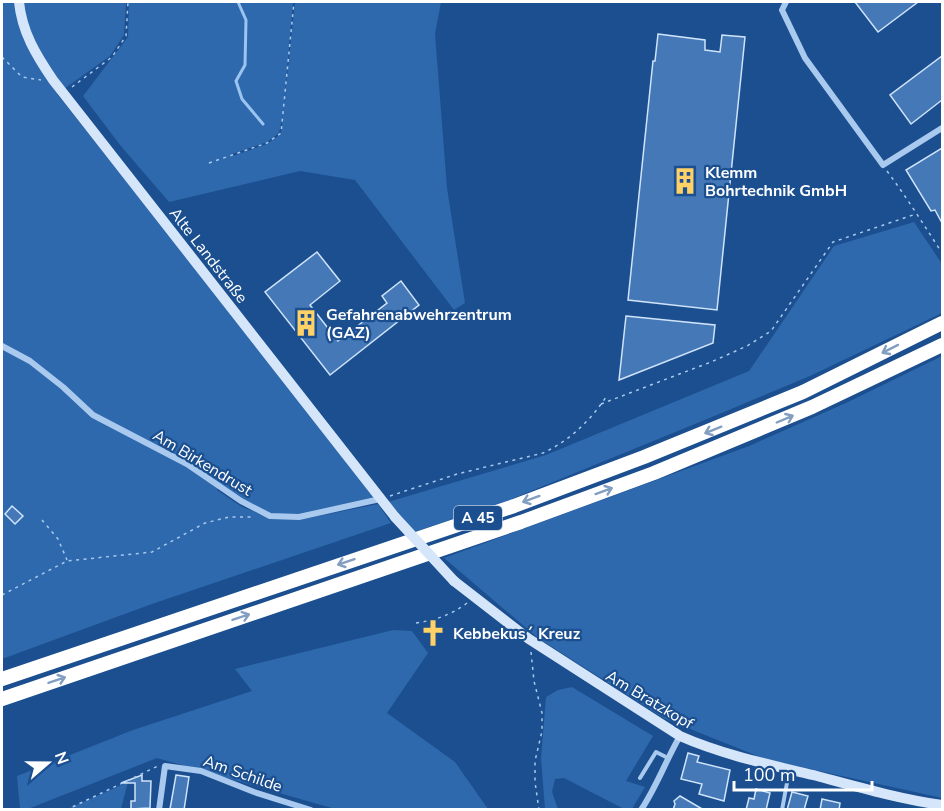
<svg xmlns="http://www.w3.org/2000/svg" width="944" height="811" font-family="'Nunito Sans',sans-serif">
<style>
.green{fill:#2e69ad}
.lines{fill:none;stroke-linecap:round;stroke-linejoin:round}
.stream{stroke:#9cc4f0;stroke-width:3}
.building{fill:#4478b7;stroke:#cfe3fa;stroke-width:1.5}
.path{stroke:#a9c9ee;stroke-width:1.5;stroke-dasharray:3 4.5;stroke-linecap:butt}
.lane{stroke:#a9c9ee;stroke-width:4}
.street{stroke:#a9c9ee;stroke-width:6}
.secondary{stroke:#d6e6fa;stroke-width:10}
.highway{stroke:#fff;stroke-width:14}
.secondary-bridge{stroke:#d6e6fa;stroke-width:10}
.oneway{stroke:#829ec1}
.labels{text-anchor:middle;stroke-width:4.5;stroke-linejoin:round;paint-order:stroke}
.shield{fill:#1b4f8f;stroke:#bbcadd;stroke-width:1.5}
.shield-label{font-size:15px;font-weight:bold;fill:#fff}
.poi-label{font-size:16px;font-weight:bold;fill:#fff;stroke:#1b4f8f;text-anchor:start}
.street-label{font-size:16px;fill:#fff;stroke:#1b4f8f}
</style>
<rect width="100%" height="100%" fill="#1b4f8f"/>
<path class="green" d="M2,2H126L124,35L110,56L57,94L246,332L374,497L298,515L270,514L219,487L217,490L242,507L269,517L299,520L378,504L391,523L152,604L2,659Z
M129,2H293L283,115L279,133L267,142L232,154L233,156L267,144L281,134L295,2H441L435,34L447,188L465,303L454,310L355,180L300,171L169,202L120,145L83,96L128,37Z
M914,222L942,264V313L810,376L712,417L509,500L414,532L388,502L546,455L749,371L834,246Z
M942,356V798L765,759L665,719L538,638L444,558L749,446L848,402Z
M393,630L412,631L428,653L387,713L455,762L488,809H335L157,758L28,809H20L17,776L133,730L252,691L235,669Z
M572,687L653,736L626,781L645,787L632,809H624L564,778L555,779L552,792L558,809H545L541,758L546,697L558,690Z
M128,782L121,809H68Z"/>
<g class="lines">
<path class="stream" d="M238,2L246,20L245,65L236,81L242,99L263,124"/>
</g>
<path class="building" d="M855,2H918L878,32Z
M658,34L705,40V50L720,52L722,35L745,37L717,310L628,300L653,61H655Z
M942,56V100L911,124L890,95Z
M942,148V223L935,210L931,211L906,170Z
M317,252L340,281L310,305L338,341L387,303L382,296L401,281L419,305L330,375L265,292Z
M626,316L715,325L713,343L619,380Z
M12,506L23,516L15,524L5,514Z
M688,753L699,756L697,762L730,770L724,801L699,794L702,784L681,779Z
M142,775V781H151L150,808L131,809V801H135V783H121Z
M176,775L189,777L184,810L170,809Z
M756,789L770,793L766,810H746L749,798L754,799Z
M792,792L808,796L804,810H787Z
M680,796L704,810H673L675,804L674,801Z
M822,799L840,803L839,810H820Z"/>
<g class="lines">
<path class="path" d="M2,57L22,77L41,80
M72,87L112,57L126,36L128,2
M209,163L267,143L281,133L294,2
M887,171C907,198 924,225 942,253
M601,404L711,362L747,346L771,331L833,242L916,214
M390,496L457,474L543,453C569,441 590,421 606,397
M42,520L58,539L67,560
M2,595L67,561L152,552L205,523L229,517H254
M416,623C436,620 451,615 467,603
M531,652L534,681L542,713V731L535,761V782L539,810
M66,810L158,766"/>
<path class="lane" d="M640,778L656,752L668,758
M782,810L789,772"/>
<path class="street" d="M786,2L782,10L805,58L883,165L942,128
M2,346L30,361L63,387L93,415L187,464L241,501L270,516L299,517L380,499
M159,810L165,766L201,771L254,792L311,810
M641,810C657,786 666,760 680,736"/>
<path class="secondary" d="M19,2C22,32 36,55 53,80L395,517
M454,581L529,639L680,736C723,755 771,765 817,776C858,787 900,799 942,805"/>
<path class="highway" d="M2,679L514,506L644,457L803,392L942,323
M2,699L521,522L654,473L812,407L942,345"/>
<path class="secondary-bridge" d="M395,517L454,581"/>
</g>
<defs><path id="oneway-shaft" d="M-6 0H5M1.5-3L5.5 0L1.5 3" fill="none" stroke-width="1.6" stroke-linecap="round" stroke-linejoin="round" transform="scale(1.5)"/></defs>
<g class="oneway">
<use href="#oneway-shaft" transform="translate(890 349) rotate(153)"/>
<use href="#oneway-shaft" transform="translate(785 419) rotate(-23)"/>
<use href="#oneway-shaft" transform="translate(713 430) rotate(158)"/>
<use href="#oneway-shaft" transform="translate(604 491) rotate(-20)"/>
<use href="#oneway-shaft" transform="translate(531 499) rotate(160)"/>
<use href="#oneway-shaft" transform="translate(346 562) rotate(161)"/>
<use href="#oneway-shaft" transform="translate(241 617) rotate(-18)"/>
<use href="#oneway-shaft" transform="translate(57 680) rotate(-19)"/>
</g>
<defs>
<symbol id="building-bare" viewBox="-9 -9 18 18"><path d="M-4-6H4V6H1V3H-1V6H-4ZM-2.5-4.3h1.7v1.8h-1.7ZM.8-4.3h1.7v1.8H.8ZM-2.5-1h1.7V.8h-1.7ZM.8-1h1.7V.8H.8Z" fill="#ffd166" stroke="#1b4f8f" stroke-width="2.5" paint-order="stroke"/></symbol>
<symbol id="church-bare" viewBox="-9 -9 18 18"><path d="M-1.2-6h2.4v3.5h3.3v2.4h-3.3V6h-2.4V-.1h-3.3v-2.4h3.3Z" fill="#ffd166" stroke="#1b4f8f" stroke-width="2.5" paint-order="stroke"/></symbol>
</defs>
<g fill-rule="evenodd">
<use href="#building-bare" x="666" y="162" width="38" height="38"/>
<use href="#building-bare" x="287" y="304" width="38" height="38"/>
<use href="#church-bare" x="414" y="614" width="38" height="38"/>
</g>
<g class="labels">
<rect class="shield" x="454" y="506" width="48" height="24" rx="4.5"/>
<g class="shield-label">
<text x="478" y="523">A 45</text>
</g>
<g class="poi-label">
<text x="705" y="178">Klemm<tspan x="705" dy="18">Bohrtechnik GmbH</tspan></text>
<text x="326" y="320">Gefahrenabwehrzentrum<tspan x="326" dy="18">(GAZ)</tspan></text>
<text x="453" y="639">Kebbekus´ Kreuz</text>
</g>
<g class="street-label">
<text transform="translate(209 255) rotate(52)" y="6">Alte Landstraße</text>
<text transform="translate(203 462) rotate(31)" y="6">Am Birkendrust</text>
<text transform="translate(650 699) rotate(31)" y="6">Am Bratzkopf</text>
<text transform="translate(243 773) rotate(19)" y="6">Am Schilde</text>
</g>
</g>
<rect width="944" height="811" fill="none" stroke="#ffffff" stroke-width="6"/>
<g transform="translate(48 763) rotate(70)" stroke="#1b4f8f" stroke-width="4.5" paint-order="stroke">
<path d="M0-4.5L10 22L0 15L-10 22Z" fill="#ffffff"/>
<text y="-9" font-size="16" font-weight="bold" text-anchor="middle" fill="#ffffff">N</text>
</g>
<path d="M734 781v9h138v-9" fill="none" stroke="#ffffff" stroke-width="3"/>
<text x="743" y="781" font-size="18" fill="#ffffff" stroke="#1b4f8f" stroke-width="4.5" paint-order="stroke">100 m</text>
</svg>
